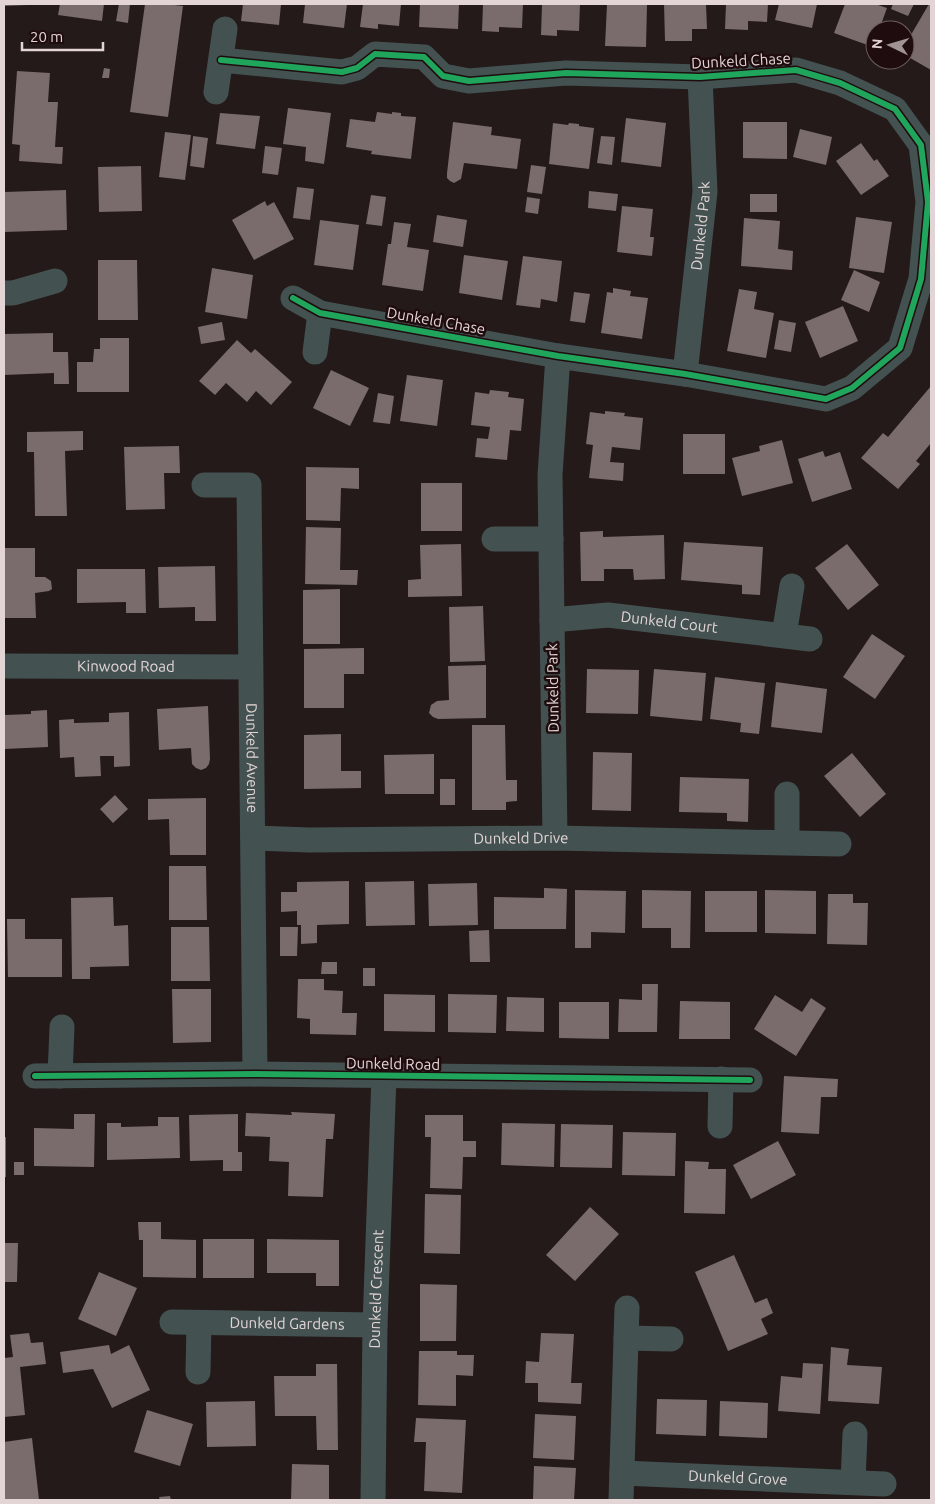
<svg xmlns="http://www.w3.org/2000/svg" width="935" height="1504" font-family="Ubuntu,sans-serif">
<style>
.building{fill:#7a6b6c}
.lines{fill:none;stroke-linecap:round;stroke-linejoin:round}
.street{stroke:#435251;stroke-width:25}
.cycleway-casing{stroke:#1f0c0e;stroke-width:9}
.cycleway{stroke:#20a55d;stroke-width:6}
.labels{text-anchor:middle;stroke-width:5;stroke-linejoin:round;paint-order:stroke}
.street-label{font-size:15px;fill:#e3d4d5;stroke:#1f0c0e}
</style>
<rect width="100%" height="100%" fill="#241a1a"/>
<path class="building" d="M4,4H28V5L4,6Z
M60,4H104L102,21L58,15Z
M119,4H130L128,23L116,21Z
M145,4H166L183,6L168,117L130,112Z
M243,4H281L279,25L241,21Z
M305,4H347L344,28L303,23Z
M363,4H401L399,26L378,24V29L360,27Z
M420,4H459L458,29L419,27Z
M483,4H523L522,28L499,27V32L482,31Z
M542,4H580L579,31L557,30V36L541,35Z
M607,4L647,5L646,47L605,46Z
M664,4H706L707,29H692V41H665Z
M726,4H768L767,22L748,21V30L725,29Z
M779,4H817L812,28L775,20Z
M845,4H875L887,8L879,30H875V41L873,47L834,33Z
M893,4H914L908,16L891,9Z
M929,4H931V70L905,55V45Z
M104,68L110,69L109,78H102Z
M17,71L50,73L48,102H58L55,147H63L62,164L19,161L20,145L12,144Z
M288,108L331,113L324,164L305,161L306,147L283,144Z
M377,112L392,114V112L401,113V116L416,117L411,159L371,154L372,151L346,147L350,119L375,122Z
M220,113L260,116L255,149L216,144Z
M626,118L666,123L661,167L621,162Z
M453,122L492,127L491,135L521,139L517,169L464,163L461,179L454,183L450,181L447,178V173Z
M743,122H787V159L743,158Z
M553,123L568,125L569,123L579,124V126L594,128L589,169L549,164Z
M800,129L832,137L826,165L793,157Z
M165,132L191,135L185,180L159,177Z
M193,136L208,138L204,168L190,166Z
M601,136L615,137L612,165L597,163Z
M861,143L874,161L877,159L889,176L861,195L836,161Z
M265,146L282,148L278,175L262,173Z
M531,165L546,167L542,194L527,192Z
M141,166L142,211L99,212L98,167Z
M297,187L314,189L310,220L293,218Z
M66,190L67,230L4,232V192Z
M589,191L618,194L616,211L588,208Z
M750,194H777V212H750Z
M371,195L386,197L382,226L366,224Z
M527,197L540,199L538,214L525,212Z
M265,201L267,206L274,202L294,239L254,260L232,220Z
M622,206L653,209L650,237H654L652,256L617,252Z
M437,215L467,220L463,247L433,242Z
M856,217L892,222L884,273L849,268Z
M744,218L780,221L778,249L793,251L792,270L741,266Z
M320,220L359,225L353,270L314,265Z
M394,222L411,224L407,247L429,250L423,291L382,285L388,244H391Z
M464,255L508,261L502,300L459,293Z
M523,256L562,261L557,302L541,299L540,308L516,305Z
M98,260H137L138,320H98Z
M212,268L253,275L247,319L205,312Z
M854,270L880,282L869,312L841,300Z
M613,288L631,291L630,296L648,298L642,339L601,333L607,292L613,293Z
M739,289L757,292L754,309L774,313L766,358L727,351Z
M574,292L590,294L585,323L570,321Z
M843,306L858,341L820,358L805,322Z
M779,320L796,323L791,352L774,349Z
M222,322L225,340L201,344L198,327Z
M53,333V352H68L69,384H54V373L4,375V334Z
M100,338H129V392H77V362H93L94,349H100Z
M237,340L251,353L255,349L292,382L271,405L256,391L247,402L226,383L215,395L199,381Z
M331,370L369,388L350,426L313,408Z
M407,375L443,380L437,426L400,421Z
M931,386V443L916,461L920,464L898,489L861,458L883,433L888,437Z
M490,390L509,392L508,397L524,399L521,431L510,430L507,460L475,457L477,438L488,439L490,427L471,425L475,392L489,394Z
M378,393L394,396L390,424L373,422Z
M605,411L625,413L624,416L643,418L640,450L612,447L610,462L624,463L623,481L589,478L593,445L586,444L590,412L605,414Z
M83,431V450L65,451L67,516H35L34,452H27V432Z
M683,434H725V474H683Z
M782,440L793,483L742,496L732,458L760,451L759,446Z
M179,446L180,473H164L165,509L126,510L124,447Z
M823,451L825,457L840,452L852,489L812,502L798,459Z
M306,467L359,468V489L341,488L340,521L306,520Z
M421,483H462V531H421Z
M306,527L341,528L340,570H358L357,585L305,584Z
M603,531V537L664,535L665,579L634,580L633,569H604V581H581L580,532Z
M684,542L763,547L760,595L742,594V585L681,580Z
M461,544L462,596L408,597V580L421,579L420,545Z
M847,544L879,585L848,610L815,568Z
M4,548H35V577H45L51,581L52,589L49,591L35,593L36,618H4Z
M215,566L216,621H195V607L159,608L158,567Z
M77,569H145L146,613H126V602L77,603Z
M340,589V644H303V590Z
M483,606L485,661L450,662L449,607Z
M872,634L905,656L875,699L843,677Z
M364,648V674H344V708H304V649Z
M486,665V718L438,719L433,717L429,713L431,705L437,701L449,700L448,666Z
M587,669L639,670L638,714L586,713Z
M654,669L706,673L702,721L650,716Z
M715,677L765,683L759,734L740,732L741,723L710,719Z
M776,682L827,689L822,733L771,727Z
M208,706L210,759L209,764L206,768L201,770L196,768L192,764L191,748L159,750L157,709Z
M47,710L48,747L4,749V715L31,714V711Z
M129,712L130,766L114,767V756H100L101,776L75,777L74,757L60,758L59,720L74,719V723L109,722V713Z
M472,725H505L506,780H517V801L506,802V810H472Z
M341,734V771H361V788L304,789V735Z
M593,752L632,753L631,811L592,810Z
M852,753L886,794L860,817L824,776Z
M434,754V794H385L384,755Z
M680,777L749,779L748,822L727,821V813L679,812Z
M440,779H455V805H440Z
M115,795L128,809L113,823L100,809Z
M206,798V855H170L169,819L148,820V799Z
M169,866H206L207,920H169Z
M349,881V924L317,925V943L301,944V925H297V911L281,912V892H297V882Z
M414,881L415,925L366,926L365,882Z
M477,883L478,925L429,926L428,884Z
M544,888L567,889L566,929H494V897L544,898Z
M575,890L626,891L625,933L591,932V948H575Z
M642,890L691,891L690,948H671V928H642Z
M765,890L816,891V934L765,933Z
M705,891H757V932H705Z
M828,894H853V903H868L867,945L827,944Z
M113,897L114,926L128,925L129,966L90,967V979H72L71,898Z
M7,919H25V939H62V977H8Z
M171,927H209L210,981H171Z
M280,927H298L297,956H280Z
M489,930L490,962H470L469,931Z
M322,962H337V974H321Z
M363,968H375V986H363Z
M298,979H324V990L343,991L342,1013H357L356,1035L310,1034V1019L297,1018Z
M642,984H658L657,1032H618L619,999L642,1000Z
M172,989H211V1042L173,1043Z
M384,994L435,995V1032L384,1031Z
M448,994L497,995L496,1033L448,1032Z
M775,995L802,1012L811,998L826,1008L796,1056L754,1029Z
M507,997L544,998V1032L506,1031Z
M680,1001L730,1002V1039H679Z
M559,1002H609V1039L559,1038Z
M784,1076L838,1079L837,1097H821L819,1134L781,1132Z
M291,1112L335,1114L333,1139H326L323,1197L288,1196L289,1162L269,1161L270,1137L245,1136L246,1113L292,1115Z
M74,1114H95L94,1167L34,1166V1128L74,1129Z
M238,1114V1152H242V1171H223V1160L190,1161L189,1115Z
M425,1115H463V1141H476V1157H463L462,1189L430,1188L431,1137H425Z
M158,1117H179L180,1158L107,1160V1123H121V1127L158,1126Z
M502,1123L555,1124L554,1167L501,1165Z
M561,1124L613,1125L612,1168L560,1167Z
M623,1132L676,1133L675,1176L622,1175Z
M4,1137H6V1177H4Z
M778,1141L796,1175L751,1199L733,1165Z
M685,1161L709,1162L708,1169H726L725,1214L684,1213Z
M14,1162H24V1175H14Z
M425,1194L461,1195L460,1254L424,1253Z
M590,1207L619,1234L575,1281L546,1255Z
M138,1222H161V1239L196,1240V1278L143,1277V1240H139Z
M203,1239H254V1278H203Z
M267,1239L339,1240V1286H316V1273H267Z
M4,1243H18L17,1282H4Z
M734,1255L755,1303L767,1298L773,1313L761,1319L768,1334L728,1351L695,1272Z
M99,1272L137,1288L116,1336L78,1319Z
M420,1284L457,1285L456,1341H420Z
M29,1333L31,1343L43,1342L46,1364L20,1367L25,1415L4,1417V1358L13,1357L10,1335Z
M541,1333L574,1334L571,1383H582L581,1404L538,1402V1383H525L526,1361L539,1362Z
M109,1345L111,1354L129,1345L150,1390L112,1408L93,1369L63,1373L60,1352Z
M831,1347L849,1349L847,1365L882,1367L879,1404L828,1401Z
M419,1351H457V1355H474L473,1376L456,1375V1406L418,1405Z
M803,1363L823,1364L820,1414L778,1411L781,1376L802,1378Z
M316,1364H337L338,1450H317L316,1416H275L274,1376H316Z
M657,1399L707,1400L706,1436L656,1434Z
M255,1401L256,1446L207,1447L206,1402Z
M720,1401L768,1403L767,1438L719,1436Z
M147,1410L193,1424L180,1466L134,1452Z
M535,1414L576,1416L574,1460L533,1458Z
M416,1418L466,1420L462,1493L424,1491L426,1442H414Z
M32,1438L39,1500H4V1442Z
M292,1464L329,1465V1500H291Z
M534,1466L576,1468L574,1500H533Z
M170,1496L171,1500H160L159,1497Z"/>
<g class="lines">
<g class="street">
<path d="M221,60L342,72L357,68L375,54L424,57L443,76L469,81L566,73L700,77L796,70L840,83L895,109L921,145L928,202L921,279L900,348L852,388L826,399L685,374L558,356L320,313L293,298"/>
<path d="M216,92L225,29"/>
<path d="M4,293H13L55,281"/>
<path d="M315,352L320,313"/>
<path id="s1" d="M685,374L705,192L700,77"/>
<path id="s2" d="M204,485H249L255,1074"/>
<path d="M494,539H551"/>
<path id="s3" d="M552,620L608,615L810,639"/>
<path d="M784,635L792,586"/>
<path id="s4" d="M4,666L250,667"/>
<path id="s5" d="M253,838L309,840L555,838L839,844"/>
<path d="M555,838L550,475L558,356"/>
<path d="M787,842V794"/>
<path d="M35,1076L255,1074L750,1080"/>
<path d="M60,1076L62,1027"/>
<path d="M720,1126L721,1079"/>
<path id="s6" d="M172,1322L375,1325"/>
<path d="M626,1338L671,1339"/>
<path d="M198,1372L199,1323"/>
<path id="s7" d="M622,1473L884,1484"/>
<path d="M853,1482L855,1434"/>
<path id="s8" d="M373,1500L375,1325L384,1076"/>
<path d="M621,1500L627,1308"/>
</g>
<defs>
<path id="cycleway" d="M221,60L342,72L357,68L375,54L424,57L443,76L469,81L566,73L700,77L796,70L840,83L895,109L921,145L928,202L921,279L900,348L852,388L826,399L685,374L558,356L320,313L293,298
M35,1076L255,1074L750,1080"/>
</defs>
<use href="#cycleway" class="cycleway-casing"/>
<use href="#cycleway" class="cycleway"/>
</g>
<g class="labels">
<g class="street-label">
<text transform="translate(741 61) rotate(-3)" y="5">Dunkeld Chase</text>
<text dy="5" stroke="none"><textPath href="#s1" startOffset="149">Dunkeld Park</textPath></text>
<text transform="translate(436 321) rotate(10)" y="5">Dunkeld Chase</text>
<text dy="5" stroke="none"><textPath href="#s3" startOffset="118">Dunkeld Court</textPath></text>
<text dy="5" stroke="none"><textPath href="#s4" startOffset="122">Kinwood Road</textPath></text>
<text transform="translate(553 688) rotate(-91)" y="5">Dunkeld Park</text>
<text dy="5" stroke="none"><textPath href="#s2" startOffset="318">Dunkeld Avenue</textPath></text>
<text dy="5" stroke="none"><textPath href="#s5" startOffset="268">Dunkeld Drive</textPath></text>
<text transform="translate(393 1064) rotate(1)" y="5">Dunkeld Road</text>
<text dy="5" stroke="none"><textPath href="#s8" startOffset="211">Dunkeld Crescent</textPath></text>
<text dy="5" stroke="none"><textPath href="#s6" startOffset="115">Dunkeld Gardens</textPath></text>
<text dy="5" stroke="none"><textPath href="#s7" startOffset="116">Dunkeld Grove</textPath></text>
</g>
</g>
<rect width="935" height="1504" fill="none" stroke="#e3d4d5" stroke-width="10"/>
<g transform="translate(890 45) rotate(275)"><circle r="24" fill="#1f0c0e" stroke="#6d5c5e"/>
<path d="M0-4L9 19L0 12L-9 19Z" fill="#a09394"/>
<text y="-8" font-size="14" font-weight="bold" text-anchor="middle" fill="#e3d4d5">N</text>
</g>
<path d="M22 42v8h81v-8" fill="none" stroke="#e3d4d5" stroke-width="2.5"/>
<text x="30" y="42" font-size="15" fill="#e3d4d5" stroke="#1f0c0e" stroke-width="4" paint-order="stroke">20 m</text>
</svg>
